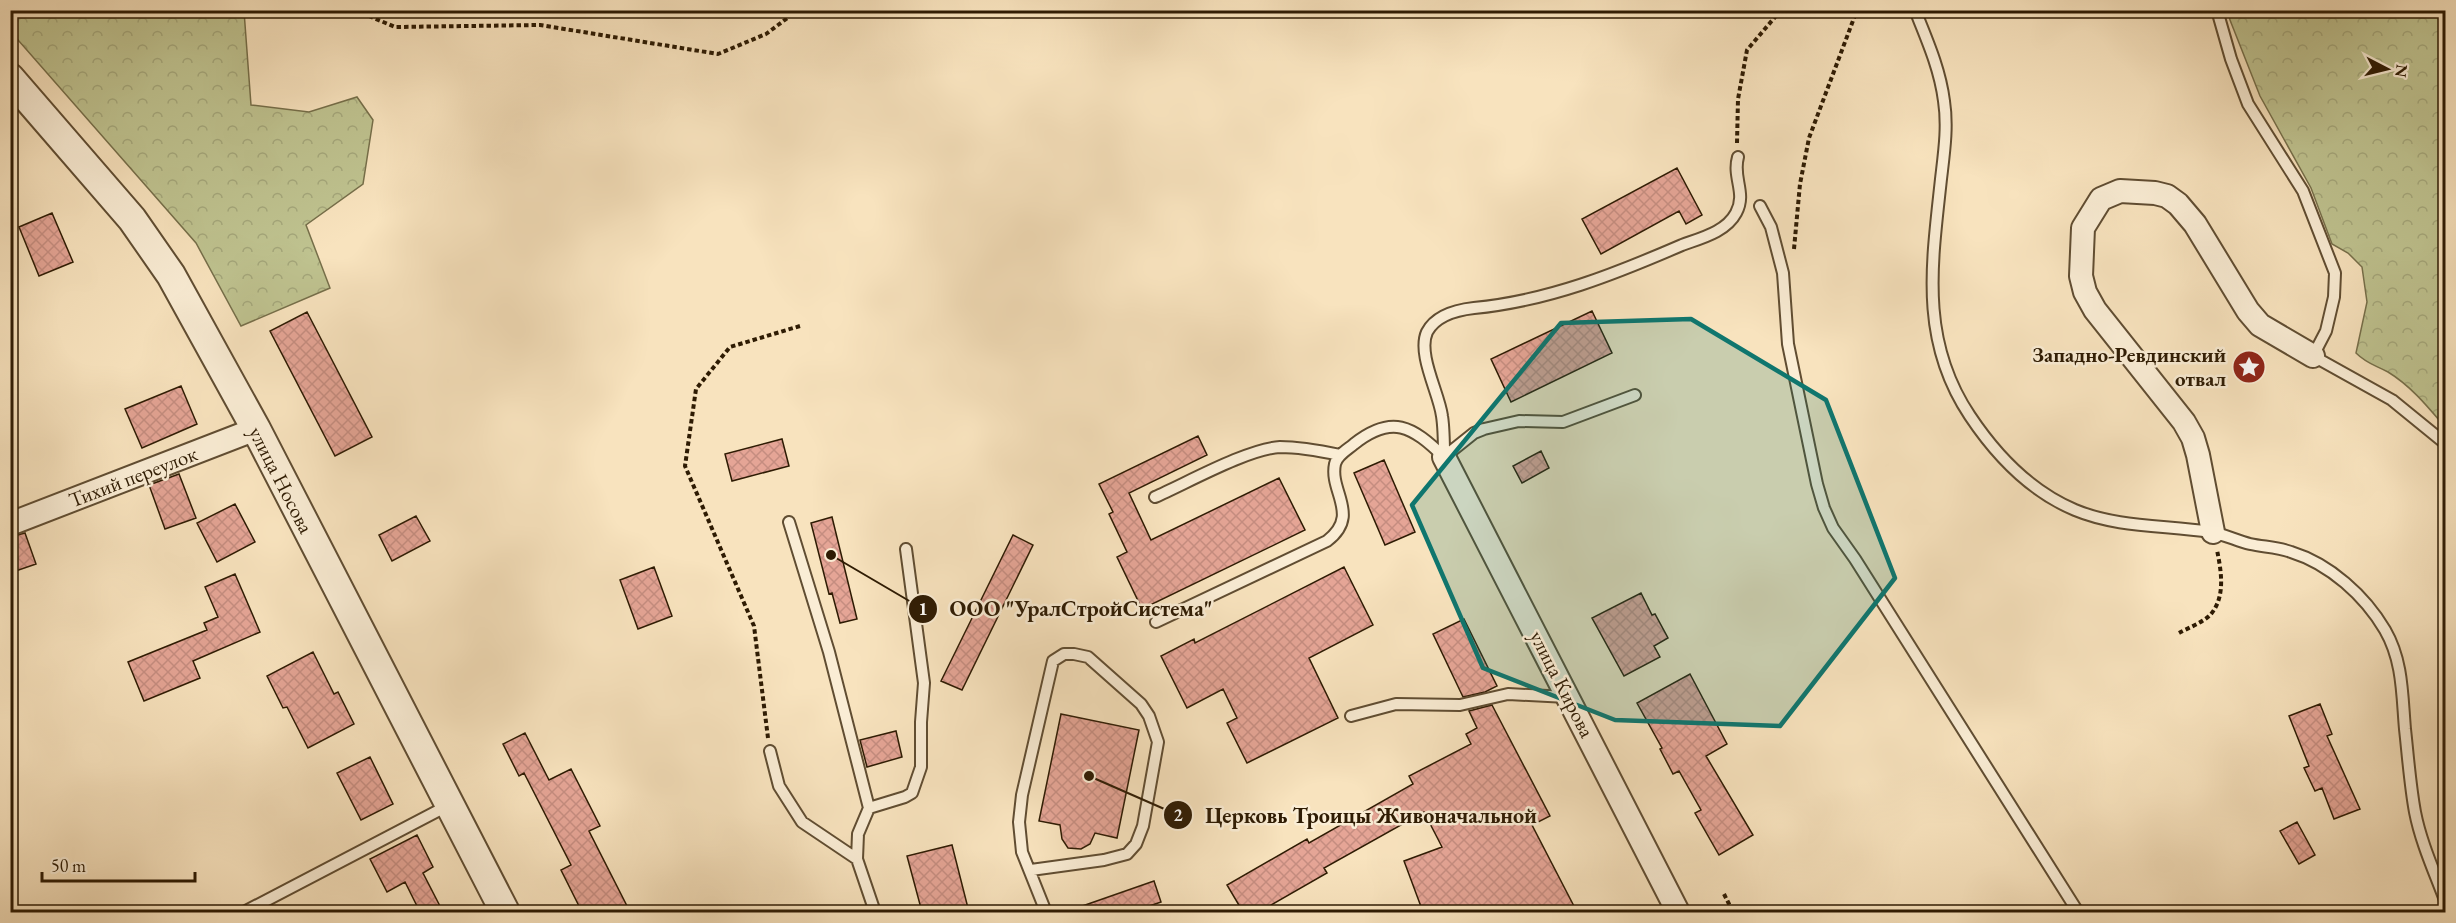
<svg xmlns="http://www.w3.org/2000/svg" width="2456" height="923" font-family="'EB Garamond',serif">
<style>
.forest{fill:url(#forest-crowns);stroke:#766f4a;stroke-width:1.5}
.building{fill:url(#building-cross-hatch);stroke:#2e1b03;stroke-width:1.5}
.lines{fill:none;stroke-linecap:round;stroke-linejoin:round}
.service-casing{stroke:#604d32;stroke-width:14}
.minor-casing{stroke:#604d32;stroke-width:26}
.tertiary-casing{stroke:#604d32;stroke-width:32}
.path{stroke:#2e1b03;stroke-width:4;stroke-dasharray:4.5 3;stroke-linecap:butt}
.service{stroke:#faedd5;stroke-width:10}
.minor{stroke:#faedd5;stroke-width:22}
.tertiary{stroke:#faedd5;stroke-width:28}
.marked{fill:#0f766e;fill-opacity:0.2;stroke:#0f766e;stroke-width:4.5;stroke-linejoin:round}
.labels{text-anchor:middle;stroke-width:5;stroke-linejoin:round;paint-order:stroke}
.poi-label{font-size:21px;font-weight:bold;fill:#2e1b03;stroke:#faedd5;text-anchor:end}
.street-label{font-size:21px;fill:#2e1b03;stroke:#faedd5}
.leader{fill:none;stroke:#2e1b03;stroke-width:2}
.callout-dot{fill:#2e1b03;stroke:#faedd5;stroke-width:2}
.mark-label{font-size:18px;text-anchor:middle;font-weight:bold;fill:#fff}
.callout-label{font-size:22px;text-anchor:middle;font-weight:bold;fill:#2e1b03;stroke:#faedd5;stroke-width:5;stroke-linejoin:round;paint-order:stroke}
</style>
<defs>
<pattern id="forest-crowns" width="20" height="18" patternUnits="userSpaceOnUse" patternTransform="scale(1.5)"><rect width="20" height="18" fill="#bfc390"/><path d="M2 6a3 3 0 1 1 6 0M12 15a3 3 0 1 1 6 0" fill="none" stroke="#a4a77b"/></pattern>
<pattern id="building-cross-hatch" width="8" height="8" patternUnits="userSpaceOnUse" patternTransform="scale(1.5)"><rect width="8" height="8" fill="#e5a596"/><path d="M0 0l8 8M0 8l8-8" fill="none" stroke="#c58d80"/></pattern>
</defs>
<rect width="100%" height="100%" fill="#f8e3be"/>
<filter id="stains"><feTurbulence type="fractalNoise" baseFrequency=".00333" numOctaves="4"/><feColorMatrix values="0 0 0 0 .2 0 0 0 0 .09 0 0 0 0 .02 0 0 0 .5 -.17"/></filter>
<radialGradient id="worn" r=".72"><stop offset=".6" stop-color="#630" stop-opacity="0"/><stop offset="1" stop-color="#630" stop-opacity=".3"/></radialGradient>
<path class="forest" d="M10,11H244L251,105L309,112L357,97L373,120L363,184L306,225L330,288L241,326L196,243L11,32Z
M2228,11H2445V427C2428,407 2411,386 2388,372C2375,365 2367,364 2356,353L2367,302L2362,267L2348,253L2332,244L2311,188L2260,96L2230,20Z"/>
<path class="building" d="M1677,168L1702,215L1686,224L1679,211L1601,254L1582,219Z
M52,213L73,262L39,276L19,227Z
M1592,311L1612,353L1511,402L1491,359Z
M307,312L372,437L335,456L270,331Z
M181,386L197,424L142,448L125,409Z
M1198,436L1207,455L1129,493L1151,540L1279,478L1305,530L1142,609L1117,557L1127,552L1109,514L1113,512L1099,484Z
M782,439L789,466L732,481L725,454Z
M1541,451L1549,468L1522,483L1513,466Z
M1384,460L1415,532L1385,545L1354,473Z
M179,474L196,518L165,529L149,485Z
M235,504L255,542L217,562L197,523Z
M416,516L430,541L392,561L379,535Z
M832,517L857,619L840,623L832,593L829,594L811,523Z
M25,533L36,564L10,573V537Z
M1013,535L1033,545L962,690L941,681Z
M654,567L672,616L638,629L620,580Z
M1344,567L1373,625L1309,658L1338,718L1247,763L1227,723L1237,718L1223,689L1187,708L1161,656L1194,639L1195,643Z
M235,574L260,632L193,661L200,678L144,701L128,662L207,630L204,623L218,617L205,587Z
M1641,593L1652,615L1655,614L1668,638L1654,646L1660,657L1624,676L1592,618Z
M1464,619L1497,686L1485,692L1463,697L1433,634Z
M313,652L334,694L338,692L354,724L308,748L287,707L283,708L267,676Z
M1690,674L1727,744L1706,756L1753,835L1719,855L1695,813L1701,810L1679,771L1673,774L1660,749L1662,748L1637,703Z
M2320,704L2332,734L2327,736L2360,809L2334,819L2322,788L2315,791L2304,768L2309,766L2289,716Z
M1492,705L1550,816L1532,825L1577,912H1423L1404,861L1442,847L1424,812L1324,868L1327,873L1259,912H1243L1227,885L1307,839L1309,843L1413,784L1409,776L1471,744L1466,734L1477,728L1469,711Z
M1061,714L1139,730L1117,838L1095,833L1090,844L1081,849L1068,848L1062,839L1060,825L1039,821Z
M896,731L902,757L867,767L860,740Z
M525,733L549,780L571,769L600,826L589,831L627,906L615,912H582L561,870L571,865L524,773L519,776L503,744Z
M370,757L393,804L361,820L337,773Z
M2297,822L2315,855L2299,864L2280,831Z
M417,835L433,867L423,873L443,912H420L405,882L387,892L370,859Z
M952,845L969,912H922L907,856Z
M1154,881L1161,902L1132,912H1072L1071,910Z"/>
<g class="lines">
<defs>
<path id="service" d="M1915,10C1927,40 1940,69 1944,101C1948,127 1944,153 1941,179C1932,263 1919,340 1970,416C1996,455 2030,491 2075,510C2118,528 2166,525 2210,532C2224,534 2237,541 2250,544C2264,547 2278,547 2291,552C2330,564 2365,596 2385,630C2403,661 2402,695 2405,729C2408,756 2410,785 2415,812C2421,843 2435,873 2446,903
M2217,10L2231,59L2248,104L2303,191L2335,273L2334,297L2326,331L2313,356L2392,400L2446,444
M1760,206L1771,227L1783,273L1788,344L1817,484L1824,508L1833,528L1855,559L2078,912
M1635,395L1563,422L1519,421L1484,429L1474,433L1444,457C1444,443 1444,429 1442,416C1439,393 1417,354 1427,332C1436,315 1456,310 1474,308C1548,301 1615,274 1682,245C1701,238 1726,232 1736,213C1747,193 1732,178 1738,157
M1155,497C1187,483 1247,449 1280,447C1301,447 1321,451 1340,455
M789,522L829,652L869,808L858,834L857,859L875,912
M1156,622L1327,541C1361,515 1329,492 1335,464C1337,455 1347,450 1354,444C1392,414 1412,426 1444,457
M1351,716L1396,704L1460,705L1508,694L1567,697
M770,751L779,786L802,822L857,859
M869,808L905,797L912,793L921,767V722L924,683L906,549
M1031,870L1104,860L1127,854L1136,844L1143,826L1158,742L1149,716L1141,704L1088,657L1074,654H1064L1053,661L1022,795L1019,822L1022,852L1046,912
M244,912L449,805"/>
<path id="minor" d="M1444,457L1678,912
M10,524L256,429
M2213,532L2198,455L2193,438L2184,422L2095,310L2085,292L2081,276L2083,228L2101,199L2120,191L2155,193L2167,196L2178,204L2195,224L2248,311L2260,325L2313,356"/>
<path id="tertiary" d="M10,78L132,219L171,275L256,429L505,912"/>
</defs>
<use href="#service" class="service-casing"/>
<use href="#minor" class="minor-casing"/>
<use href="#tertiary" class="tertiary-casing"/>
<path class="path" d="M355,10L395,27L540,25L718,54L766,34L798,10
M1737,143L1738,99L1747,50L1781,10
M1794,249L1800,184L1809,138L1857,10
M2179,633C2188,628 2204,622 2211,614C2226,596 2221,570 2217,550
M768,738L754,626L685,466L696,389L730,347L800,326
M1724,894L1733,912"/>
<use href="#service" class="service"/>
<use href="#minor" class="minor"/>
<use href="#tertiary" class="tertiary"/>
</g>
<path class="marked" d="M1691,319L1826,400L1895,578L1780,726L1615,720L1483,668L1412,505L1561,323Z"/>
<defs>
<symbol id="sight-disc" viewBox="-11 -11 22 22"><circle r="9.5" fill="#8f2418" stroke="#faedd5"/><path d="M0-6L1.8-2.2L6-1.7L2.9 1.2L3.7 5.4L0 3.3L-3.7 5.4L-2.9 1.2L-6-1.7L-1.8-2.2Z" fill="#fff"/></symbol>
</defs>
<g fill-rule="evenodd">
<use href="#sight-disc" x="2230" y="348" width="38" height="38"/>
</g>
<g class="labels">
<g class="poi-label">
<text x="2226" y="362">Западно-Ревдинский<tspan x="2226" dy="24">отвал</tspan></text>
</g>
<g class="street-label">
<text transform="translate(133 477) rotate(-21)" y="7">Тихий переулок</text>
<text transform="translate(281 480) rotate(63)" y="7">улица Носова</text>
<text transform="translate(1562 684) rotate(63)" y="7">улица Кирова</text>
</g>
</g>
<path class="leader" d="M831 555L923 609M1089 776L1178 815"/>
<g class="callout-dot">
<circle cx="831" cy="555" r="6"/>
<circle cx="1089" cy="776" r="6"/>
<circle cx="923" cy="609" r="15"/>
<circle cx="1178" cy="815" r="15"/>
</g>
<g class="mark-label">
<text x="923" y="615">1</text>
<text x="1178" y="821">2</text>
</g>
<g class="callout-label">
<text x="1081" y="616">ООО "УралСтройСистема"</text>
<text x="1371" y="823">Церковь Троицы Живоначальной</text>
</g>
<rect width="2456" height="923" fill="none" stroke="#f8e3be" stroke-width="36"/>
<rect x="12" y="12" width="2432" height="899" fill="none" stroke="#2e1b03" stroke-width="3"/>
<rect x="18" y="18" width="2420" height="887" fill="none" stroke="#2e1b03" stroke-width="1.5"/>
<g transform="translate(2387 69) rotate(97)" stroke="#faedd5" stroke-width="4.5" paint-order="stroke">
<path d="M0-4.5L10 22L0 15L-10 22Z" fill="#2e1b03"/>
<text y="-9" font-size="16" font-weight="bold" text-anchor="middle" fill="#2e1b03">N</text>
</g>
<path d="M42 872v9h153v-9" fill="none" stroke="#2e1b03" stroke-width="3"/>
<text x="51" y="872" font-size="18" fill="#2e1b03" stroke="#faedd5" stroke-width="4.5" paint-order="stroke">50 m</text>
<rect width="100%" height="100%" filter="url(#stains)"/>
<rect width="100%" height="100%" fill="url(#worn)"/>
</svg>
